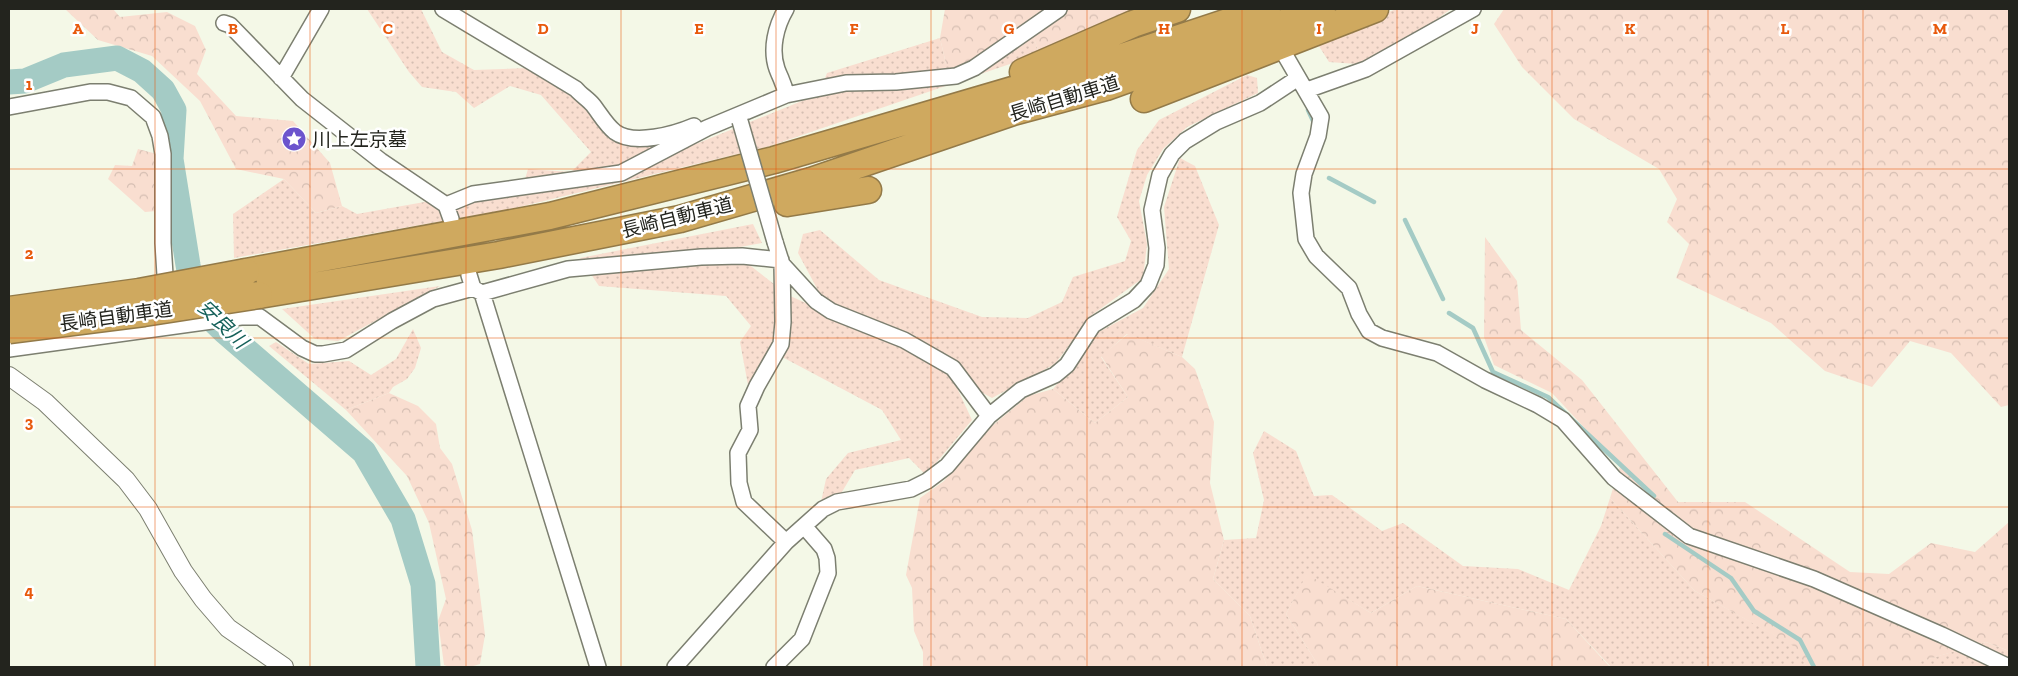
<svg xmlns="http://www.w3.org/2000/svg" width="2018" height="676" font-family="'Zilla Slab','Noto Sans JP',serif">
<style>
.grass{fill:url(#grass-dots)}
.forest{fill:url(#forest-crowns)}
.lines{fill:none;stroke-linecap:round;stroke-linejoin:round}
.stream{stroke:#a4cbc5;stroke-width:4.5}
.river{stroke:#a4cbc5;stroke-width:25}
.minor-casing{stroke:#7c7f70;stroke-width:18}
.tertiary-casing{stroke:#7c7f70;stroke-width:20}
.motorway-casing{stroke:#937a48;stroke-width:29}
.minor{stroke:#fff;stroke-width:15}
.tertiary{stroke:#fff;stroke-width:18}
.motorway{stroke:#cfa95f;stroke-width:26}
.minor-bridge-casing{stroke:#7c7f70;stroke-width:18;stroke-linecap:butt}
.motorway-bridge-casing{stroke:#937a48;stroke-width:29;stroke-linecap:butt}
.minor-bridge{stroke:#fff;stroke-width:15}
.motorway-bridge{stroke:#cfa95f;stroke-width:26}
.grid{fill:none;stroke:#e8590c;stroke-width:1;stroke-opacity:0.55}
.labels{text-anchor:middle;stroke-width:5;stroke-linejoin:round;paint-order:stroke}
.street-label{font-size:19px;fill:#23241e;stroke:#fff}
.poi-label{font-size:19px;fill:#23241e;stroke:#fff;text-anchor:start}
.water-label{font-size:20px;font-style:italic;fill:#16615a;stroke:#fff}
.grid-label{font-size:16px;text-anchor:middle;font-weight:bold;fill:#e8590c;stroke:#fff;stroke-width:5;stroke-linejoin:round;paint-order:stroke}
</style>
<defs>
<pattern id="grass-dots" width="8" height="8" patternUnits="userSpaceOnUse" patternTransform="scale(1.25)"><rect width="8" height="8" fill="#f9ded0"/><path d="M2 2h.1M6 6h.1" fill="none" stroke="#d5beb2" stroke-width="1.8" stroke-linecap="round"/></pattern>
<pattern id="forest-crowns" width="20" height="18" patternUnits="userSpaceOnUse" patternTransform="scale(1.25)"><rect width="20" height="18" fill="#f9ded0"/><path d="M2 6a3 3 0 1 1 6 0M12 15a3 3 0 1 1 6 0" fill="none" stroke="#d5beb2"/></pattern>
</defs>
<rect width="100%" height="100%" fill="#f4f8e7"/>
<path class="grass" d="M367,9H421L442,52L474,70L528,68L579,100L629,144H696L819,94L827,73L940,38L946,64L1029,21L1039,54L770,146L515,208L234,258L233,214L284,179L316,213L342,206L357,214L430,201L441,195L459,193L525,179L528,169L571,172L591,152L541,95L510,86L474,108L456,92L422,87L409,72Z
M1396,9H1451L1429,25L1357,64L1329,62L1317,43Z
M1247,75L1257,78L1258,93L1187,127L1163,149L1147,175L1139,201L1147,244L1143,278L1092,315L1055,364L992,398L981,392L950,358L896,329L837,306L821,296L798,253L803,234L820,230L879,280L982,317L1028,318L1062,302L1073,277L1125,261L1131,241L1117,217L1137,150L1159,120Z
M1180,158L1195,166L1219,225L1182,357L1127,334L1101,357L1128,397L1095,423L1053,389L1073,365L1095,334L1143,308L1169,269L1164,207Z
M753,224L762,243L729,249L788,295L903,347L951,375L972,420L926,475L909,458L855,470L839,497L821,502L826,479L848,453L901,440L882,410L769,350L748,385L740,342L751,326L726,296L599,286L580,258Z
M440,286L338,341L315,339L282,309Z
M413,329L421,348L415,368L407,379L393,387L389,393L346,410L269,346L276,342L309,364L349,361L371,375L396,359Z
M1264,431L1296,451L1314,496L1332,495L1382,531L1403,523L1463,566L1518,569L1569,590L1601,526L1610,498L1695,591L1798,648L1806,667H1611L1566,619L1417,586L1371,613L1307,575L1286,614L1318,665L1317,667H1267L1250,616L1213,579L1224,540L1256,538L1264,500L1253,453Z
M1986,642L2009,651V667H1915L1918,662Z"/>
<path class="forest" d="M65,9H113L120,17L167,12L195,26L206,50L197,74L236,116L293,121L330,163L342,206L316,213L284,179L236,169L200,101L152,56L98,40Z
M945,9H1144L1039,54L1029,22L969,66L946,64L940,38Z
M1504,9H2009V405L2001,407L1951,353L1910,341L1872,387L1825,371L1771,323L1676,278L1689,244L1667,222L1677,199L1659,169L1574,119L1522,67L1494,24Z
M138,149L157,154V211L145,212L108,179L115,165L132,166Z
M1485,237L1517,281L1521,330L1582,380L1678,502H1745L1850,572L1889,574L1931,543L1975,552L2009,522V651L1986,642L1919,662L1915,667H1806L1797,648L1695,591L1610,498L1620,466L1552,393L1494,365L1484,337Z
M1128,334L1182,357L1195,369L1214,422L1210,483L1224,540L1213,579L1250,616L1267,667H923V652L914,631L912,588L906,575L920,498L944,481L992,426L1028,396L1053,389L1095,423L1128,397L1101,356Z
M389,393L418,406L436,424L440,448L452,464L472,530L485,635L480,664C469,668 455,670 444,665L438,621L446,599L429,523L407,476L346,410Z
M1307,574L1371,613L1417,586L1566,619L1610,667H1317L1318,665L1286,614Z"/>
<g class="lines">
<path class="stream" d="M1308,110L1314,123
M1329,178L1374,202
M1405,220L1443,299
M1449,313L1473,328L1493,372L1548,397L1654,496
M1665,534L1731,578L1754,611L1800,640L1814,667"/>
<path class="river" d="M9,82L25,81L64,65L117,58L142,71L163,90L174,110L171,159L188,265L195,303L224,331L364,452L403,519L423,584L428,667"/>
<defs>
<path id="minor" d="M443,9L576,89C581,95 588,99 593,105C600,114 606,125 615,132C634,146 675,134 694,126
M224,23L230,25L302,99L381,161L446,205
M1285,55L1321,117L1318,136L1304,174L1301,193L1306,239L1316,256L1349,288L1359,314L1369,331L1382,338L1437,353L1485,380L1538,405L1563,420L1614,478L1689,536L1814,579L1942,635L2009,667
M281,78L321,9
M1307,90L1366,69L1473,9
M786,95C784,82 781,80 777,69C770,49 776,26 786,9
M9,107L90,92H108L131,98L153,117L160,136L163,154V243L165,275L169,293
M451,219L446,205L473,194L621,173L707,128L786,95L846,83L896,82L956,76L974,68L1059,9
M775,242L782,264L783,322L781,344L757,386L748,406L750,430L738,453L739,483L744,502L786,542
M782,264L816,301L831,311L904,340L953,368L989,416
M469,275L473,288L482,293L598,667
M482,293L568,269L701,257L742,256L781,260
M9,349L241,317H260L302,348L315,354H323L346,350L392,321L433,299L473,288
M675,667L786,542L823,509L837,502L911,489L927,481L947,466L989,416L1021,390L1055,375L1067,365L1093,325L1134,300L1148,285L1156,265L1157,248L1152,210L1160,175L1172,154L1185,141L1216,122L1260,103L1298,78
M774,667L802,639L828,573L827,558L824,549L804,526"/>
<path id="tertiary" d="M9,376L45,402L126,480L148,509L183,571L203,599L228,628L284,667"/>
<path id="motorway" d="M1023,72L1133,24L1177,9
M1144,99L1375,9
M787,203L868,190
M246,272L550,216L774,160L1098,65L1267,9
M259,295L499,255L680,219L811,181L1013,112L1106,87L1322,9"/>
</defs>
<use href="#minor" class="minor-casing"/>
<use href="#tertiary" class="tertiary-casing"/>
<use href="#motorway" class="motorway-casing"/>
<use href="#minor" class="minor"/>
<use href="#tertiary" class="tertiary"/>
<use href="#motorway" class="motorway"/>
<defs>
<path id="minor-bridge" d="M740,121L775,242"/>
<path id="motorway-bridge" d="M9,310L139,292L246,272
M9,330L144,313L259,295"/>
</defs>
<use href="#minor-bridge" class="minor-bridge-casing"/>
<use href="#motorway-bridge" class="motorway-bridge-casing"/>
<use href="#minor-bridge" class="minor-bridge"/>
<use href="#motorway-bridge" class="motorway-bridge"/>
</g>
<path class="grid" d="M155,9V667M310,9V667M466,9V667M621,9V667M776,9V667M931,9V667M1087,9V667M1242,9V667M1397,9V667M1552,9V667M1708,9V667M1863,9V667M9,169H2009M9,338H2009M9,507H2009"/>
<defs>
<symbol id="sight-disc" viewBox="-11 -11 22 22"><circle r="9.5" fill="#6c54cd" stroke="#fff"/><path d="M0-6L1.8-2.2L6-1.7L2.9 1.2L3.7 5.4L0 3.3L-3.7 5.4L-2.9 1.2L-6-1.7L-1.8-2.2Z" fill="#fff"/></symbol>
</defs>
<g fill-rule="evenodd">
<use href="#sight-disc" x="280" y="125" width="28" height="28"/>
</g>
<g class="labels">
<g class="street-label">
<text transform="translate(1064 98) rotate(-17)" y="7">長崎自動車道</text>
<text transform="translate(677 217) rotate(-14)" y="7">長崎自動車道</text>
<text transform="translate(116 316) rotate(-8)" y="7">長崎自動車道</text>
</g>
<g class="poi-label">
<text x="312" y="146">川上左京墓</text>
</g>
<g class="water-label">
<text transform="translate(223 324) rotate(44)" y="7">安良川</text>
</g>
</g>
<g class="grid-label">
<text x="78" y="34">A</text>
<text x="233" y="34">B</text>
<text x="388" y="34">C</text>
<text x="543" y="34">D</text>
<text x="699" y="34">E</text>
<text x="854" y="34">F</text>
<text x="1009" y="34">G</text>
<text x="1164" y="34">H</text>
<text x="1319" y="34">I</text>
<text x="1475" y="34">J</text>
<text x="1630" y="34">K</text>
<text x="1785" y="34">L</text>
<text x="1940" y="34">M</text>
<text x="29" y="90">1</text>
<text x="29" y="259">2</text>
<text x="29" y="428">3</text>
<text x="29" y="597">4</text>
</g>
<rect width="2018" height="676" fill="none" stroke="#23241e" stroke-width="20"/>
</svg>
